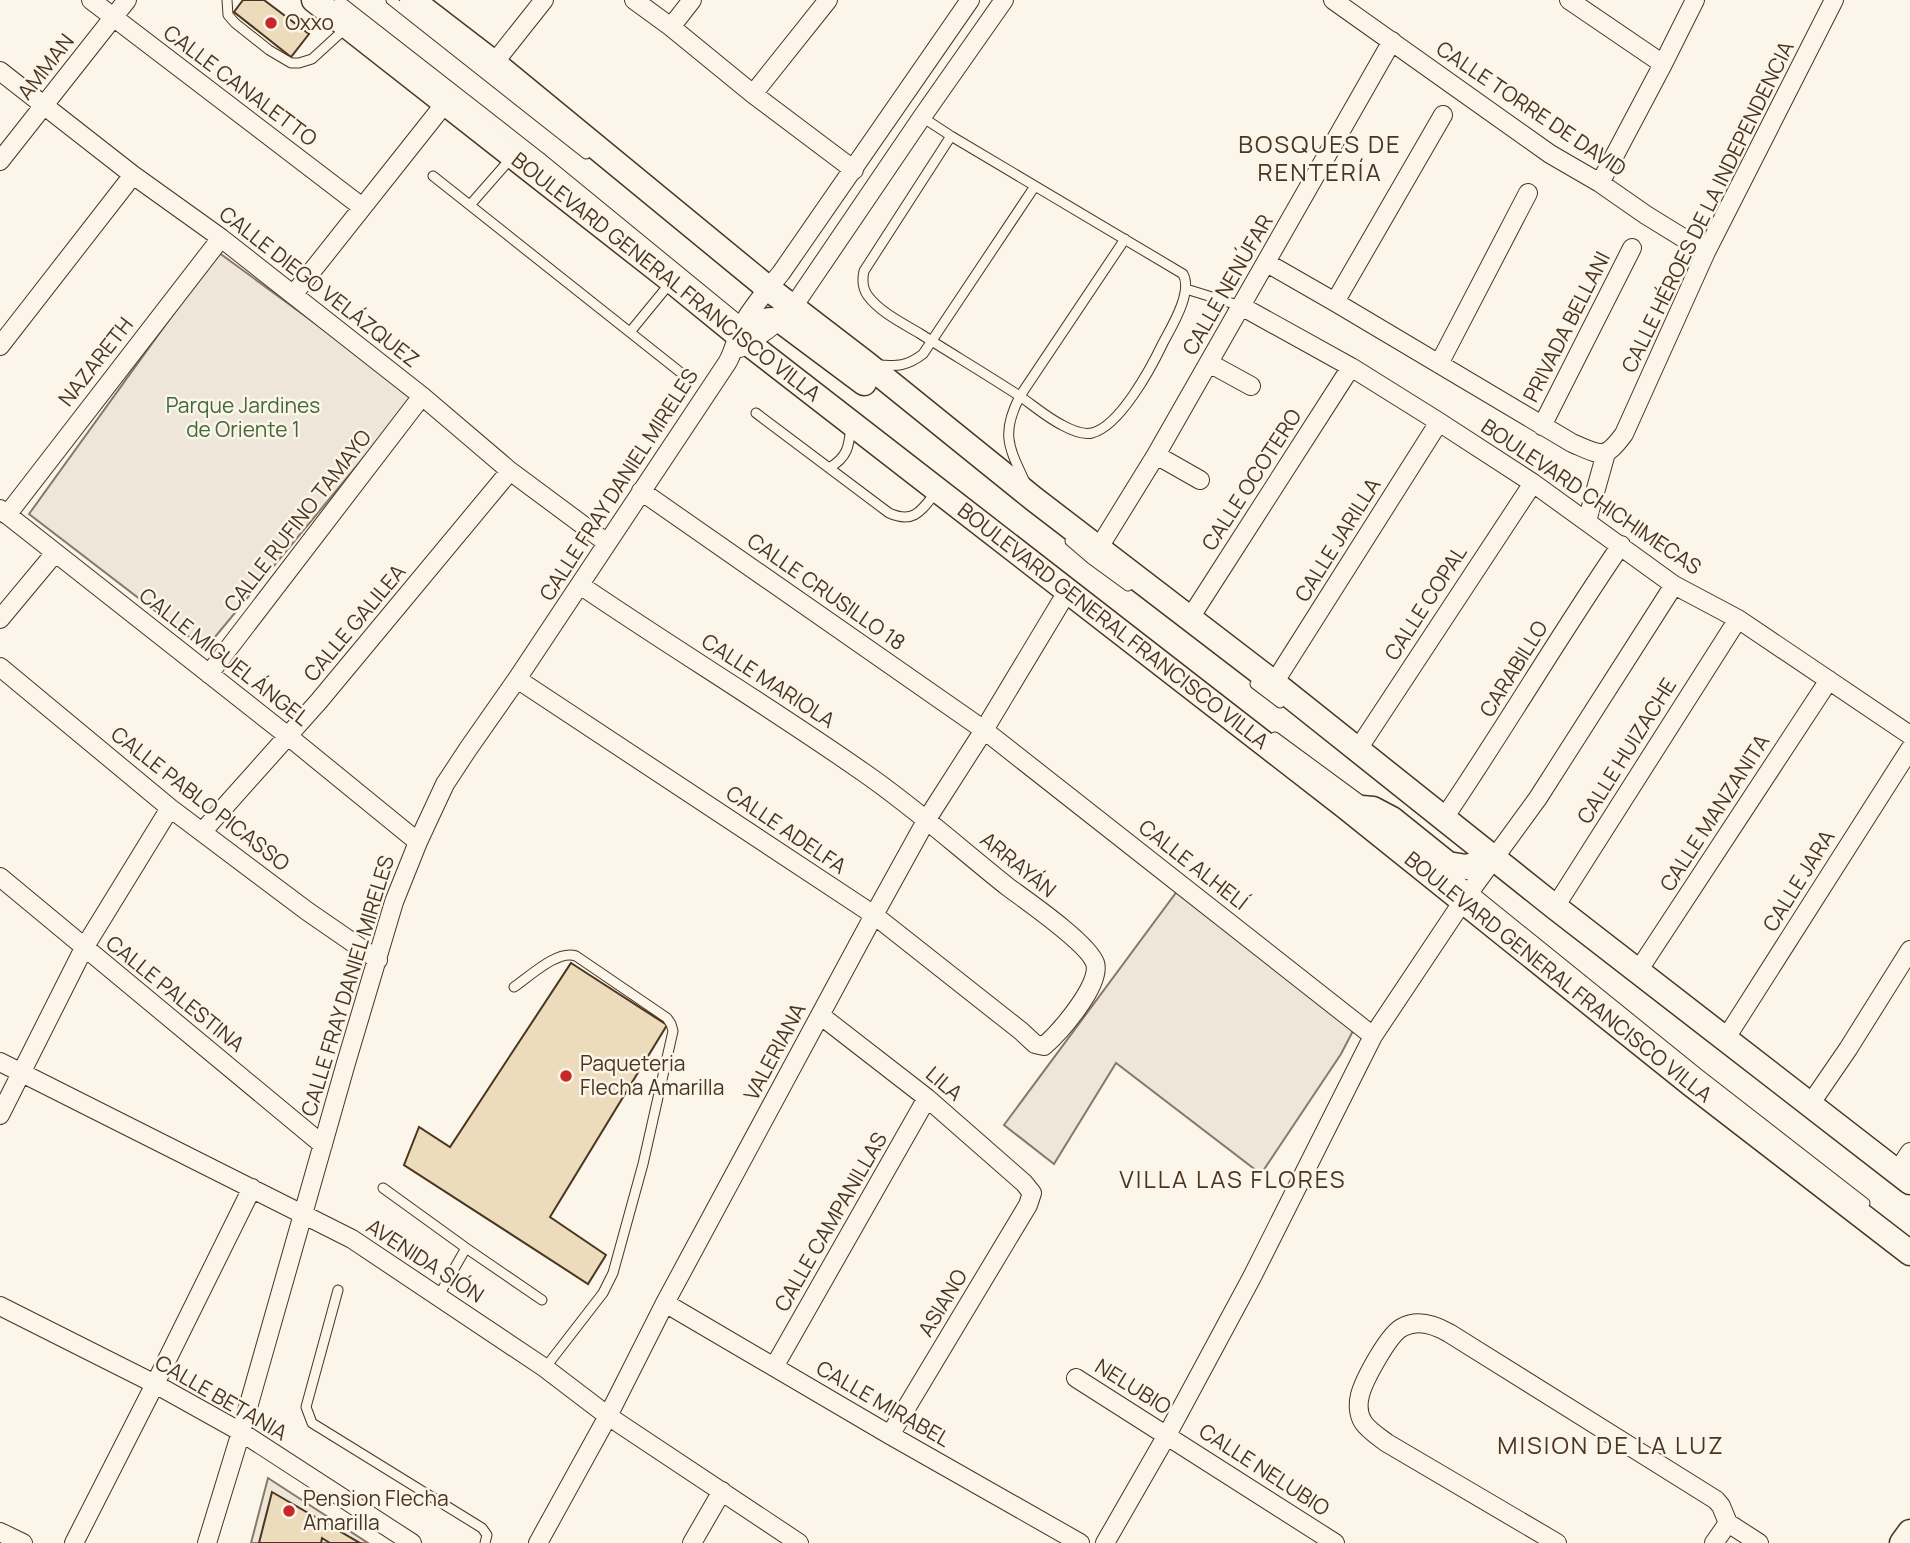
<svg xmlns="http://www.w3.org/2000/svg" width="1910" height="1543" font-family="Manrope,sans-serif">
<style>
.green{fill:#ede6d9;stroke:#887966;stroke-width:2}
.parking{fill:#ede7d9;stroke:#887966;stroke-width:2}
.building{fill:#ecdcbc;stroke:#4a3520;stroke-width:2}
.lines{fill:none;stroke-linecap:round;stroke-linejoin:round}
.service-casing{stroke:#4a3520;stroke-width:11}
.minor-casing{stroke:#4a3520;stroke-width:20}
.secondary-casing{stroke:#4a3520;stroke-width:27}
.service{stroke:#fbf6e9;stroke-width:9}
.minor{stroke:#fbf6e9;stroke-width:18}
.secondary{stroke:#fbf6e9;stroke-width:24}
.poi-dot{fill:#c62828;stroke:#fbf6e9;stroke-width:2.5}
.labels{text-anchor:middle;stroke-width:5;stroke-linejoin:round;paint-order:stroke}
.poi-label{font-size:21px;fill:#4a3520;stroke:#fbf6e9;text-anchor:start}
.street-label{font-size:21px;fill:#4a3520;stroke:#fbf6e9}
.park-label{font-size:21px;fill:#436837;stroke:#fbf6e9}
.quarter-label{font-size:24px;letter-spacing:2px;fill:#4a3520;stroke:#fbf6e9}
</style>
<rect width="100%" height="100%" fill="#fbf6e9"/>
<path class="green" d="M218,252L413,395L399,415L205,649L29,514Z
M1178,890L1354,1029L1341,1054L1261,1174L1116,1063L1054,1164L1004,1125Z"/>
<path class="parking" d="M268,1478L368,1543H251Z"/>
<path class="building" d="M243,0H264L309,34L291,57L234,12Z
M571,963L667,1025L550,1217L606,1255L588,1284L404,1165L419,1127L450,1147Z
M272,1492L360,1543H330L322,1538L321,1543H259Z"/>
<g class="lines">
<defs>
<path id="service" d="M227,0L228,15L235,23L269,50L291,63H299L312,59L347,27
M339,0L540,157L739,320
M391,0L586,154
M922,117L951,136L1183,274C1193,292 1172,326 1163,343C1151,368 1120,426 1092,433C1082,435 1071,430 1062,425C1046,417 1033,405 1018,395C986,374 952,354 919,333C902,323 880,312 868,296C862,288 862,280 864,271L951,136
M433,176L680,372
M470,205L513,156
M1186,289L1241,306
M630,332L671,282
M876,365C897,366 906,367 923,354L1035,186
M756,413L889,513C914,524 921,511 936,492
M829,468C848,457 849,446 851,426
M1025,482C1008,446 1001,433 1020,396L1125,239
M1070,541L1091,559L1128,586
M1255,684L1280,703
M1275,737L1362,801
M1449,872L1699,1074L1865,1203
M514,987C529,977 558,949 576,956L667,1018L671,1024L673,1031L643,1164L613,1273L603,1293L545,1368
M383,1188L466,1248L542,1300
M338,1290L306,1407L312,1423L482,1528L487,1535L485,1543
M438,1297L466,1248"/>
<path id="minor" d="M91,0L362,207
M634,0L671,27L753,94L854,170
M1333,0L1550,154L1600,183L1646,215L1706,252
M1569,0L1663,64
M671,27L692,0
M494,63L544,0
M0,71L133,175L221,238L422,396L510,471L607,543
M753,94L828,0
M0,161L127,0
M1600,183L1663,64L1695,0
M1267,263L1335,302L1572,443C1601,455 1604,461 1624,434L1706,252L1834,0
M293,295L446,102
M1335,302L1443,115
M1241,306L1351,367L1439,422L1533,483L1674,585L1738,619L1910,735
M0,346L133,175
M740,348C760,336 777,324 793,307L922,117L1004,0
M1209,363L1251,386
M1439,364L1528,193
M1542,426L1632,248
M1156,455L1200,480
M641,491L984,730L1373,1036
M0,509L288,736L418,842
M7,515L221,238
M1587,521L1606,453
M1098,549L1156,455L1392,41
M1190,618L1351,367
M0,619L55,553
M0,667L170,808L307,911L378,960
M209,674L422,396
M517,679L874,915L1021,1031L1035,1044L1044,1046C1060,1032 1102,984 1095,963C1088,943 1027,901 1008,887C959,848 914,807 863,772C770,707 674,649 580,585
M1274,683L1439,422
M1358,749L1533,483
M1444,818C1505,728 1560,634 1621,545
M203,831L319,701L510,471
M0,877L323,1145
M1555,907L1738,619
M1638,971L1829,680
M820,1015L927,1098L1024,1183L1032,1193L1028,1205L890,1435
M1726,1038L1910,749
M0,1062L352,1239L545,1368L608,1416L799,1543
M1811,1103L1848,1049L1910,950
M0,1115L84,948L170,808
M1897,1172L1910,1152
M665,1303L890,1435L1080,1543
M0,1306L155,1384L241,1432L412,1543
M774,1367L927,1098
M1076,1378L1335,1543
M1728,1523L1759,1543
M0,1532L23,1543
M74,1543L155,1384L252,1188
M207,1543L241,1432L346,1063L394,902L418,842L445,784L468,749L517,679L727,363C735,350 736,335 744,322C754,304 768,289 781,273L970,0
M538,1543L608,1416L665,1303L874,915L927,819L984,730L1067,592
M692,1543L722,1491
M1105,1543L1167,1435L1252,1277L1373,1036L1463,901L1538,798L1674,585
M1557,1543L1387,1443C1379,1437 1368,1430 1363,1422C1358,1414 1358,1403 1360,1395C1364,1380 1389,1333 1403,1327C1418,1319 1435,1325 1449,1333L1716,1500L1721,1506L1728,1523L1714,1543"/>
<g id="secondary">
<path id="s1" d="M314,0L672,281L748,343L1346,807L1691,1084L1910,1253"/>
<path d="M412,0L494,63L769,289L868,365L1034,499L1274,683L1555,907L1910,1182"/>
<path d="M738,334C753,327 762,317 781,321L864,383"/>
<path d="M1350,807L1373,809L1392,819L1448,864L1466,867L1495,860"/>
<path d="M1902,1543L1910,1532"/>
</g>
</defs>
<use href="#service" class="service-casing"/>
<use href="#minor" class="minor-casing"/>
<use href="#secondary" class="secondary-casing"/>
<use href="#service" class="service"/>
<use href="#minor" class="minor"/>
<use href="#secondary" class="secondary"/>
</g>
<g class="poi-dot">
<circle cx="271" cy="23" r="7"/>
<circle cx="566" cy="1076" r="7"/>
<circle cx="289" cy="1511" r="7"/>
</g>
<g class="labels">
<g class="poi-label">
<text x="285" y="30">Oxxo</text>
<text x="580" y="1071">Paqueteria<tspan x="580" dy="24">Flecha Amarilla</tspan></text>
<text x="303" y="1506">Pension Flecha<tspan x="303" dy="24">Amarilla</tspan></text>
</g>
<g class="street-label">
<text transform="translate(46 67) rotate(-52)" y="7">AMMAN</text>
<text transform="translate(240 86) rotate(37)" y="7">CALLE CANALETTO</text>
<text transform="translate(1531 109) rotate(34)" y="7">CALLE TORRE DE DAVID</text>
<text transform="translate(1708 207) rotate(-64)" y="7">CALLE HÉROES DE LA INDEPENDENCIA</text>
<text dy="7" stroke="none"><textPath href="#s1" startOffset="448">BOULEVARD GENERAL FRANCISCO VILLA</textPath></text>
<text transform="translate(1228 285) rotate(-60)" y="7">CALLE NENÚFAR</text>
<text transform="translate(319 287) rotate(38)" y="7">CALLE DIEGO VELÁZQUEZ</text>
<text transform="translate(1567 327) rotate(-63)" y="7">PRIVADA BELLANI</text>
<text transform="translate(96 362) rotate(-52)" y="7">NAZARETH</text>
<text transform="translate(1252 480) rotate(-57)" y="7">CALLE OCOTERO</text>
<text transform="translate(619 485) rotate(-57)" y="7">CALLE FRAY DANIEL MIRELES</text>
<text transform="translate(1591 497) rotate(34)" y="7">BOULEVARD CHICHIMECAS</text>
<text transform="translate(298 521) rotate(-52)" y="7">CALLE RUFINO TAMAYO</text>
<text transform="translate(1338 540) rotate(-58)" y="7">CALLE JARILLA</text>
<text transform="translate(826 592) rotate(35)" y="7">CALLE CRUSILLO 18</text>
<text transform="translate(1426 603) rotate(-57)" y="7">CALLE COPAL</text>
<text transform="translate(355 623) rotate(-50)" y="7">CALLE GALILEA</text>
<text dy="7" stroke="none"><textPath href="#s1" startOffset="1015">BOULEVARD GENERAL FRANCISCO VILLA</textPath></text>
<text transform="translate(224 657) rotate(38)" y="7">CALLE MIGUEL ÁNGEL</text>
<text transform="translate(1514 669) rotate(-58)" y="7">CARABILLO</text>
<text transform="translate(768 681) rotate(33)" y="7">CALLE MARIOLA</text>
<text transform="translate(1627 751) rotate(-58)" y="7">CALLE HUIZACHE</text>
<text transform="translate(200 799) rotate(38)" y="7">CALLE PABLO PICASSO</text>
<text transform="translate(1715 813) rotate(-57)" y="7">CALLE MANZANITA</text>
<text transform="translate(786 830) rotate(34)" y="7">CALLE ADELFA</text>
<text transform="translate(1018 865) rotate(39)" y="7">ARRAYÁN</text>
<text transform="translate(1193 865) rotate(38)" y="7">CALLE ALHELÍ</text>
<text transform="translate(1799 881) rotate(-58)" y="7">CALLE JARA</text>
<text dy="7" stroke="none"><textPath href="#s1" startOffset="1582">BOULEVARD GENERAL FRANCISCO VILLA</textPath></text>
<text transform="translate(348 986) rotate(-73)" y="7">CALLE FRAY DANIEL MIRELES</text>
<text transform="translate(175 994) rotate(39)" y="7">CALLE PALESTINA</text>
<text transform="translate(775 1052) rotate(-62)" y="7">VALERIANA</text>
<text transform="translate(944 1084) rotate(40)" y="7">LILA</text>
<text transform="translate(831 1222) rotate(-60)" y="7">CALLE CAMPANILLAS</text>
<text transform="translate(425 1261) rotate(33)" y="7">AVENIDA SIÓN</text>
<text transform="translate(943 1303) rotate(-59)" y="7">ASIANO</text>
<text transform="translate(1133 1387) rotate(32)" y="7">NELUBIO</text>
<text transform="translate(221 1398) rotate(30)" y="7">CALLE BETANIA</text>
<text transform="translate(883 1404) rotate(30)" y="7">CALLE MIRABEL</text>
<text transform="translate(1264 1470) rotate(33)" y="7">CALLE NELUBIO</text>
</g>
<g class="park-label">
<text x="243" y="413">Parque Jardines<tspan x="243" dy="24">de Oriente 1</tspan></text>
</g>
<g class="quarter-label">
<text x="1320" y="153">BOSQUES DE<tspan x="1320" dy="28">RENTERÍA</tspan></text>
<text x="1233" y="1188">VILLA LAS FLORES</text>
<text x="1611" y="1454">MISION DE LA LUZ</text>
</g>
</g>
</svg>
